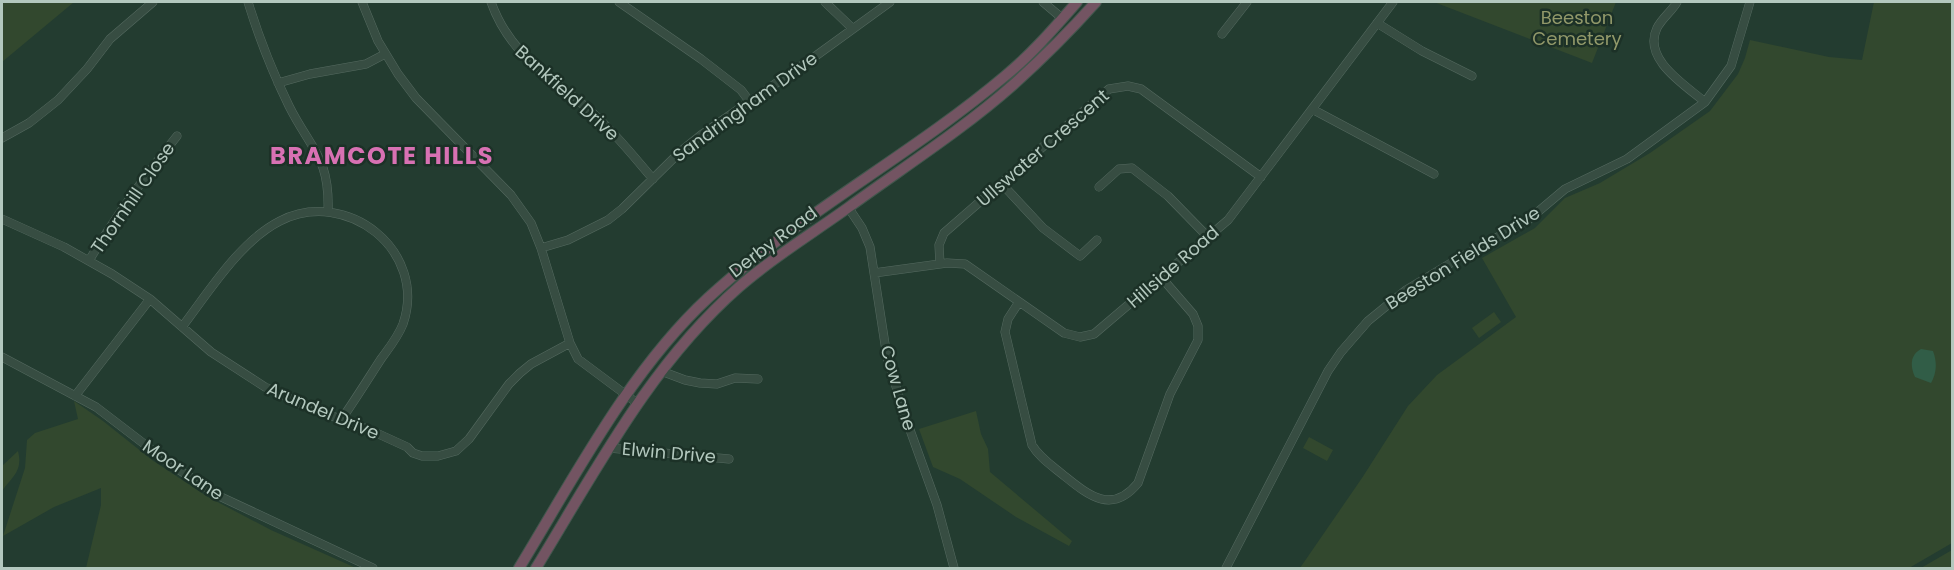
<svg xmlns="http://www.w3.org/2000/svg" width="1954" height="570" font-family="Poppins,sans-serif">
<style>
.green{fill:#32482e}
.water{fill:#315d47}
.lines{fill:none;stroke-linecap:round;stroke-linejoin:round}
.minor-casing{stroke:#556a60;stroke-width:9}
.highway-casing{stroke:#42574d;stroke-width:12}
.minor{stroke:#374d42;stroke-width:8}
.highway{stroke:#735462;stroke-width:10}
.labels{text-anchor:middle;stroke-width:5;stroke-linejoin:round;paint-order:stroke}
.park-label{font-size:18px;fill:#92996a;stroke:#1c3127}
.street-label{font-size:18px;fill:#b3c8be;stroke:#1c3127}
.district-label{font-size:24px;font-weight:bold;letter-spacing:1.5px;fill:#d871b3;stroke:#1c3127}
</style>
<rect width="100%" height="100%" fill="#233c30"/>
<path class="green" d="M2,2H74L2,62Z
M1434,2H1616L1592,63Z
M1874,2H1952V543L1909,568H1300L1362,478L1408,406L1437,375L1516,317L1482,258L1535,228L1565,198L1600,183L1650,153L1710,111L1738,74L1745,58L1750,40L1829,57L1862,60Z
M1494,312L1501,322L1479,338L1472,328Z
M74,401L103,421L152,460L208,497L271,530L356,568H86L101,505V488L54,507L3,536L25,468L27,440L35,433L78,419Z
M976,411L981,434L988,449L990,472L1072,541L1069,546L1016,517L960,479L933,467L919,429Z
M1309,437L1333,450L1327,461L1303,448Z
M18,451C23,471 13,476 2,491V466Z
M1952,550V568H1921Z"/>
<path class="water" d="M1921,349L1933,351C1937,362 1937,372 1931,383L1915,377C1910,366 1910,355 1921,349Z"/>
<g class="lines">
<defs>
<path id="minor" d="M248,2C259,38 272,71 289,106C311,150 330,157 328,212
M362,2L378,41L398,74L416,98L511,195L531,223L541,248L570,343L578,359L637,403
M491,2C511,58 553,77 594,114C616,134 634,157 653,179
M619,2L701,59L741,90L750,102
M825,2L852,28
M1043,2L1063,19
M1677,2C1672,11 1662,18 1657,28C1642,59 1685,85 1705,102
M1377,23L1422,51L1472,76
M1222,34L1247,2
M278,83L310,74L366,64L385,54
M1312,109L1434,174
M2,138L29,123L58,100L87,69L110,39L153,2
M1001,183L1043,228L1080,256L1097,240
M1099,187L1119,169L1132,168L1168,196L1208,237
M848,207L862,228L870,247L887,357L905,416L937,505L954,568
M2,219L64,247L112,274L150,299L211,352L265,387L308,407L372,431L407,447L413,453L422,456H438L456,451L469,439L509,384L520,373L531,364L570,343
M541,248L568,240L608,220L622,209L681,151L701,135L817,55L890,2
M90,259C116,216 145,176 177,136
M940,264L939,245L944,233L1109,89L1128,86L1141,89L1261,177
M874,273L947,263L965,264L1064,333L1080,337L1094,334L1228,220L1393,2
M1019,302L1008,319L1005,332L1032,445C1039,457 1051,465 1062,474C1087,494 1111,516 1138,483L1170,394L1198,340V326L1193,314L1161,277
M182,327C208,293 240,241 280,221C347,187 428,251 403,324C398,337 389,348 381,359C368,379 355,400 341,420
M2,357L96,407L173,466L219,496L373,568
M661,371L685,380L700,383L717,384L735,378L758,379
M75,396L150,299
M609,448L729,459
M1226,568L1328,371L1341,352L1368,321L1406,290L1456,260L1527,221L1565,189L1627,159L1705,102L1731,66L1750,2"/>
<path id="highway" d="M519,568C574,478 630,370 708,298C799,214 910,156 1005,76C1032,54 1055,27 1077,2
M536,568C596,470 651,364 739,287C773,257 813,233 849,207C904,167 962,130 1013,85C1042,59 1070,31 1096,2"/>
</defs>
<use href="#minor" class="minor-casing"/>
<use href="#highway" class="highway-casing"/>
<use href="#minor" class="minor"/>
<use href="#highway" class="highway"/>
</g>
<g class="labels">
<g class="park-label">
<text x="1577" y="24">Beeston<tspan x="1577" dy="21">Cemetery</tspan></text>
</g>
<g class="street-label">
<text transform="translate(567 93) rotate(42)" y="6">Bankfield Drive</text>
<text transform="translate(745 107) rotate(-36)" y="6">Sandringham Drive</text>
<text transform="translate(1043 148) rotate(-41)" y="6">Ullswater Crescent</text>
<text transform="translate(133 198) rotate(-55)" y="6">Thornhill Close</text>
<text transform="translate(773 242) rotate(-37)" y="6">Derby Road</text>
<text transform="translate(1463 258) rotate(-32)" y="6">Beeston Fields Drive</text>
<text transform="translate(1173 267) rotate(-41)" y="6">Hillside Road</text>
<text transform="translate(898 388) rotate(74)" y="6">Cow Lane</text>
<text transform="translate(323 411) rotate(23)" y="6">Arundel Drive</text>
<text transform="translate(669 453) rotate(5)" y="6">Elwin Drive</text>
<text transform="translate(183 470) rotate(34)" y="6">Moor Lane</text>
</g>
<g class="district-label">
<text x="382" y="164">BRAMCOTE HILLS</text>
</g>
</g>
<rect width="1954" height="570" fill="none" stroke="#b3c8be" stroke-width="6"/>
</svg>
